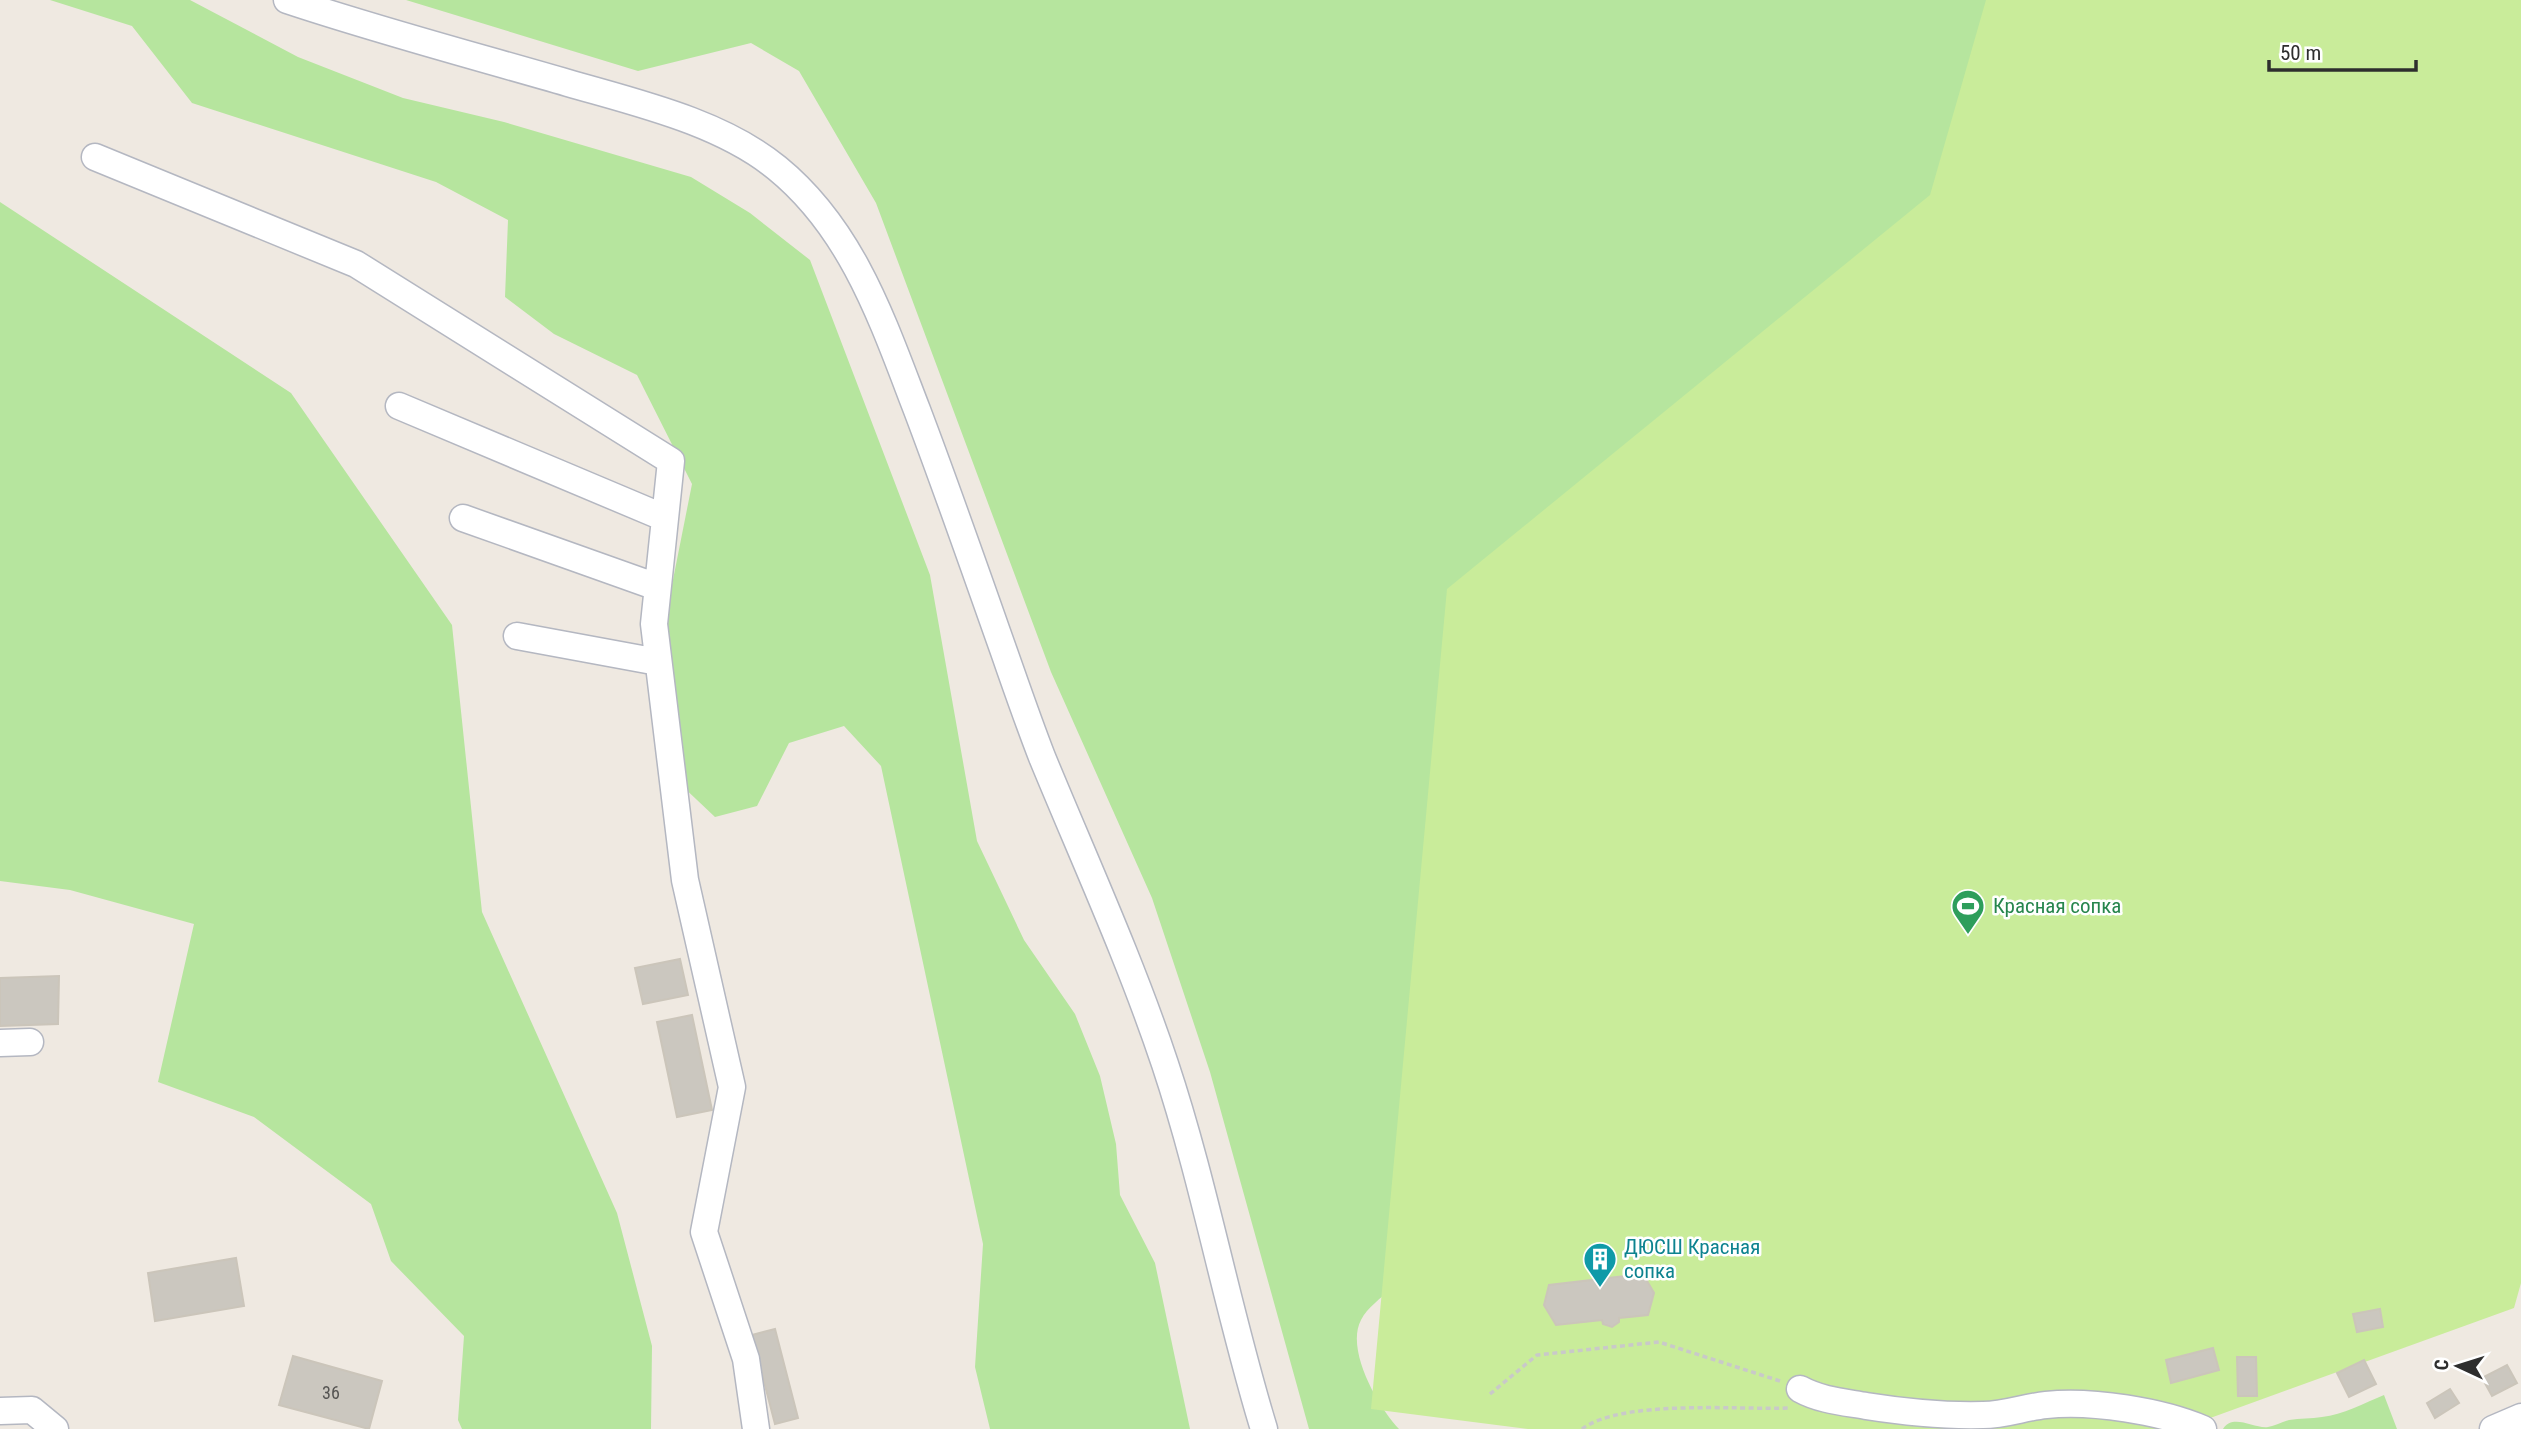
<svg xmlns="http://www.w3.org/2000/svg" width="2521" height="1429" font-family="'Roboto Condensed',sans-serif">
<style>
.green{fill:#b6e59e}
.pitch{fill:#c9ec9a}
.building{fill:#cbc7bf;stroke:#cbc5ba;stroke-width:2}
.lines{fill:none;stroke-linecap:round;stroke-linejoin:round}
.minor-casing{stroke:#b4b7c1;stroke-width:29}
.path{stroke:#c9c9c9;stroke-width:3.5;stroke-dasharray:5 3.5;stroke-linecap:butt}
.minor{stroke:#fff;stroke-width:26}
.labels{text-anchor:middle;stroke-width:5;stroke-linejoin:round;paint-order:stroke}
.number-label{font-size:18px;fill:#555452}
.leisure-label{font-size:21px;fill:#27864d;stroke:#fff;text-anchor:start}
.culture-label{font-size:21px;fill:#0d838f;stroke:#fff;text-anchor:start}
</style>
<rect width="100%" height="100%" fill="#efe9e1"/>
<path class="green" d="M50,0H190L298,57L403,98L504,122L691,177L750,213L810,260L930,575L977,841L1024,940L1075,1014L1100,1076L1116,1144L1120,1195L1155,1263L1190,1429H990L975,1367L983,1244L881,766L844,726L789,743L757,806L715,817L678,782L664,625L692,484L637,375L554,334L505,297L508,220L436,182L192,103L132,26Z
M406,0H2042L1391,1289C1381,1298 1367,1308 1361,1320C1345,1350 1379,1408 1399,1429H1309L1210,1072L1152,898L1051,672L876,203L799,71L751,43L638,71Z
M0,202L291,393L452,625L482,912L617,1213L652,1346L651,1429H462L458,1420L464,1336L391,1261L371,1204L254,1117L158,1082L194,924L70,890L0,881Z
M2384,1395L2397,1429H2223C2233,1413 2254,1429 2268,1427C2275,1426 2282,1422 2289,1420C2300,1418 2311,1419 2322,1417C2343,1415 2364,1403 2384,1395Z"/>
<path class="pitch" d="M1986,0H2521V1283L2514,1308L2180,1429H1528L1371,1409L1447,589L1930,195Z"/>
<path class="building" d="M680,959L688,995L643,1004L635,968Z
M59,976L58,1024L0,1026V978Z
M692,1015L712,1110L677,1117L657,1022Z
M1606,1257L1608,1278L1643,1274L1654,1293L1648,1315L1619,1318V1322L1612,1327L1603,1324L1602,1320L1556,1325L1544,1305L1549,1285L1600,1279L1598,1258Z
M236,1258L244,1306L155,1321L148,1273Z
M2380,1309L2383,1327L2357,1332L2353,1314Z
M775,1329L798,1418L775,1424L752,1335Z
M2213,1348L2219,1370L2171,1383L2166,1360Z
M293,1356L382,1381L369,1429L279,1405Z
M2237,1357H2256L2257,1396H2238Z
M2364,1360L2376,1384L2349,1397L2337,1373Z
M2507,1365L2517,1383L2492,1396L2482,1378Z
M2450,1389L2459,1403L2435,1418L2427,1403Z"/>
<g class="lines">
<defs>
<path id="minor" d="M287,0C380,31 475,56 568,83C637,103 721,122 777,168C853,230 883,322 917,410C945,484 971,558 997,632C1012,674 1026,716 1042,757C1084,859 1130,959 1165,1064C1205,1184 1227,1309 1264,1429
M95,157L356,264L671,461L654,624L685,880L732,1087L704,1232L746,1359L756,1429
M399,406L665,518
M463,518L657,587
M517,636L658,662
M0,1043L30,1042
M1800,1389C1820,1400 1843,1402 1866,1406C1904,1412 1945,1416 1983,1415C2005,1415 2025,1407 2046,1405C2091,1400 2161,1411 2203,1429
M0,1411L32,1410L55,1429
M2493,1429L2521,1417"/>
</defs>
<use href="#minor" class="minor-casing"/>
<path class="path" d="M1490,1394L1537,1355L1659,1342L1780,1381
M1582,1429C1622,1399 1738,1410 1790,1408"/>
<use href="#minor" class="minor"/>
</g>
<defs>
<symbol id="stadium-pin" viewBox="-11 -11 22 30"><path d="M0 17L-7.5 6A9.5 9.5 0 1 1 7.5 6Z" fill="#2e9e5b" stroke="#fff"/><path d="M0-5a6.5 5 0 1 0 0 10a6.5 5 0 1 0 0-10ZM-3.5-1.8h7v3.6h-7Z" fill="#fff"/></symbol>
<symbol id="building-pin" viewBox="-11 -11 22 30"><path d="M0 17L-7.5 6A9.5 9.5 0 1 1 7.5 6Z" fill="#0f9aa8" stroke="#fff"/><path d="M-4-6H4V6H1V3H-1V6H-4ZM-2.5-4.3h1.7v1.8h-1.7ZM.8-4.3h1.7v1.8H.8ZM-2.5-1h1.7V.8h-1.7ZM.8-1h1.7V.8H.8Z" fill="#fff"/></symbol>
</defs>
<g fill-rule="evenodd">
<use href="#stadium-pin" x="1949" y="887" width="38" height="52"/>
<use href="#building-pin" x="1581" y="1240" width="38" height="52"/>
</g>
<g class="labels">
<g class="number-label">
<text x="331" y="1399">36</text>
</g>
<g class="leisure-label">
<text x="1993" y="913">Красная сопка</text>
</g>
<g class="culture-label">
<text x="1624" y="1254">ДЮСШ Красная<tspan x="1624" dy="24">сопка</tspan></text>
</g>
</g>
<g transform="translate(2458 1366) rotate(274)" stroke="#ffffff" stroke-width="5" paint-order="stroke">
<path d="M0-5L12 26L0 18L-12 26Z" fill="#2e2e2e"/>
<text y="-10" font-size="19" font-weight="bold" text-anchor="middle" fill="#2e2e2e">С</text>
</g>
<path d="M2269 60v10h147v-10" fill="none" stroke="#2e2e2e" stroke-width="3.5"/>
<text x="2280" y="60" font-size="21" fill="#2e2e2e" stroke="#ffffff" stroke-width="5" paint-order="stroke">50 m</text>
</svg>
